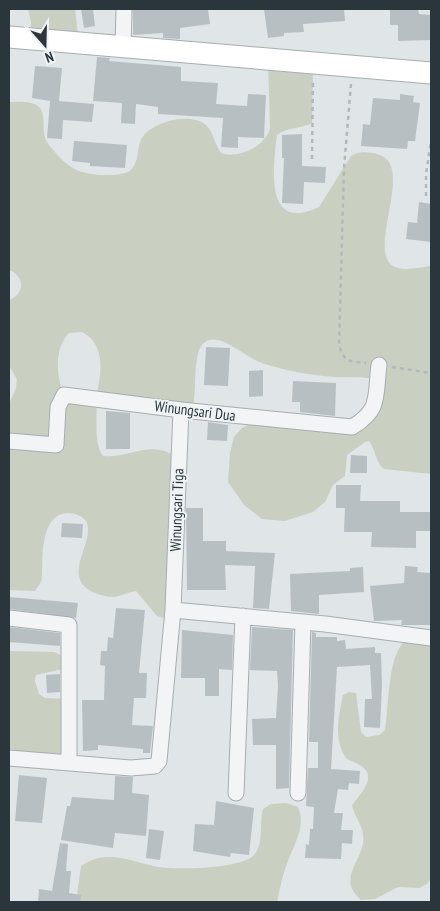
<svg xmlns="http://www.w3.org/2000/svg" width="440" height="911" font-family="'PT Sans Narrow',sans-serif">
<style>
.green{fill:#c9d0c2;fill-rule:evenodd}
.building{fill:#b8bfc3}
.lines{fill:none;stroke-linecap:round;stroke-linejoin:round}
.street-casing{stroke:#a6adb0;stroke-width:17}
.secondary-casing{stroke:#a6adb0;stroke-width:23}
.path{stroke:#b2b7ba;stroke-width:2.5;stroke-dasharray:4 4;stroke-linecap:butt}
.street{stroke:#f2f4f6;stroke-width:15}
.secondary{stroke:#fff;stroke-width:21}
.labels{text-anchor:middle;stroke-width:4;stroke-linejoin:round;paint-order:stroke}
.street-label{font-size:15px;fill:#2a363c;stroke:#eff3f5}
</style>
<rect width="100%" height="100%" fill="#e0e5e7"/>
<path class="green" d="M28,9H75L79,43L30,39L31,22Z
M268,60L313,64L312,123C301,129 287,127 277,135C273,168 264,233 319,207L351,156C360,151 367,152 377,154C417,163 366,250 393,266C403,272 420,267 431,266V474L384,469C375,462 376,450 369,441L365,442L347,455L345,476L333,485L325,502L313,512L285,521L262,519L244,505L228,482L230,453L234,437L242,428L254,422L352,427L366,419L372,379C360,376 346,378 334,377C309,375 286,371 262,363C246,358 220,331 205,342C191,351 198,393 192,411L96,398C98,415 93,443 103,456C132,458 154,437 179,460L171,620L157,616L136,591C128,592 121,596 114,597C107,597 101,595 95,593C58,578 97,541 86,521C83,516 74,513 69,513C39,513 43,560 42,580L35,591L9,590V404L16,388L17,379L9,366V300C25,294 25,276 9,270V102C17,102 32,100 39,107C47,115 41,130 46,140C47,144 53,149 55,152C69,169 83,175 105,175C113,175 124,175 131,170C140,161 136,148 142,138C152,121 193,111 207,126C214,134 215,145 221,153C239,159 265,147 270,128ZM82,332C107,345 101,375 96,398L64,395C56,376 54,348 69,333Z
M405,641L431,646V879L427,884L419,888L398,887L375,899L361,900C334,876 367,859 363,835C362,824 354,816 352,805C361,793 380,775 358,764C351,760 346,761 343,753C334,735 339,714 343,695L349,692L356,693L361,732L366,737L379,735L385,730C389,708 387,656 405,641Z
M9,651L54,652L69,659L63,669L36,675L35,681L39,694L45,698L69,699V763L9,758Z
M286,803L298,807C307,827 293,845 287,864C282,876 280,889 277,902H76L81,866C107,848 131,862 158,867C177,870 244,869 255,854C264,842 259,823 263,809L271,804Z"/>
<path class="building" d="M81,9H93L95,26L84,28Z
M133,9H208L210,24L180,28V39L163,38V33L133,35Z
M264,9H344L345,21L303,24L304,32L284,33V36L268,38Z
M390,9H418L419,14L431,15V40L398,41V25H390Z
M97,57L110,58L109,61L181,67V81L218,83L216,104L247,106L248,94L266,95L264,138L238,137V148L221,147L223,118L158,114V107L136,104L135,124L121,123L122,103L93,101Z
M35,66L62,68L59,101L94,104L92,122L63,120L62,139L47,138L50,101L32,98Z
M400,94L414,96L413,102L420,103L415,141H408L407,149L361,146L363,124L370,125L373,98L400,100Z
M302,134V166L326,167L325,183L304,182L303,204L282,203L284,158H282V135Z
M74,141L127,145L125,168L90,166V163L72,161Z
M419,202L431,204V242L406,239L408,222L417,223Z
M206,347L230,348L228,386L204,385Z
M263,370V396L249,397V371Z
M293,381L336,383L335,416L300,412V402H292Z
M106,411L130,413V449H106Z
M208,422L228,425L227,441L207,440Z
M351,455L367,456V473H350Z
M336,485H361L360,501H400V512H431V531H416V548L371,547L372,532H344L345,508H336Z
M186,508H203V541H226V551L275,553L269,609L253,608L255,566L225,565L226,590H187Z
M62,523L83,524L82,538L61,537Z
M405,566L418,567L417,572L431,573V625H401L402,620L374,621L370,586L404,583Z
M363,567L364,592L319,595V614L291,611L290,574L350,571V568Z
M9,597L78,603L76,618L9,609Z
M116,608L145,610L139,673H147L146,698H134L132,725L153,726L150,753H143V749L98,745V750L83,751L82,700H104L105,666L100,665L101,651H107L108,637L113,638Z
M9,627L60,633V646L9,642Z
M252,627L293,630L289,788L276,789V745H253L252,719L276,718L278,685L277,671L250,670Z
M182,630L233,635L232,670L219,669V696H205V678H181Z
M312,632L316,633V637H337V641L345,640L346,649L375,647V653H381L382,685L380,728L364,727L365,699H372L370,665L337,667L331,769L360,771L359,784L349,783L348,790L338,789L334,813H343L341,830H353L352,844L342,843L341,859L305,858L306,844L309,845L310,829H313L314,807L306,806L308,768H318V742H309Z
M60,674V692L47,693L46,675Z
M19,775L47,778L42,823L15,821Z
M115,776L133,777L132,793L149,795L146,836L115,833L113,848L61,840L67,806H70L72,797L114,800Z
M216,801L254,808L249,855L231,853L230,857L193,851L195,824L214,825Z
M149,829L164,831L160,860L146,858Z
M60,843L68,844L66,871H71L69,893L81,895L80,902H38L39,889L52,891Z"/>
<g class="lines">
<defs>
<path id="street" d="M123,47L124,9
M9,441L56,445L58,407L64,395L181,410L352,427C381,410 375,396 379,365
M173,610L181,410
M9,618L69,625V763
M9,758L131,768L155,766L159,761L173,610L325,624L431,638
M236,793L243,616
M298,793L303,622"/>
<path id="secondary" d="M9,37L431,73"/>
</defs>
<use href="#street" class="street-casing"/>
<use href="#secondary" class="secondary-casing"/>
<path class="path" d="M351,84L344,168L339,345C344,363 350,361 366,363
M312,159L313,80
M426,196V174L431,141
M392,367L431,373"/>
<use href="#street" class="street"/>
<use href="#secondary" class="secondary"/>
</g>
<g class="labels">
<g class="street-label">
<text transform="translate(195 411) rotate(7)" y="5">Winungsari Dua</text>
<text transform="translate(177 510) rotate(-88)" y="5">Winungsari Tiga</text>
</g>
</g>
<rect width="440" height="911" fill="none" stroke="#2a363c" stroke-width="20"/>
<g transform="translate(45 45) rotate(160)" stroke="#eff3f5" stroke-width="4" paint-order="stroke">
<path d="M0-4L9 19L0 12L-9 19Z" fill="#2a363c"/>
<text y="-8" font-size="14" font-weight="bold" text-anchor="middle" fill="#2a363c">N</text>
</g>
</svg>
